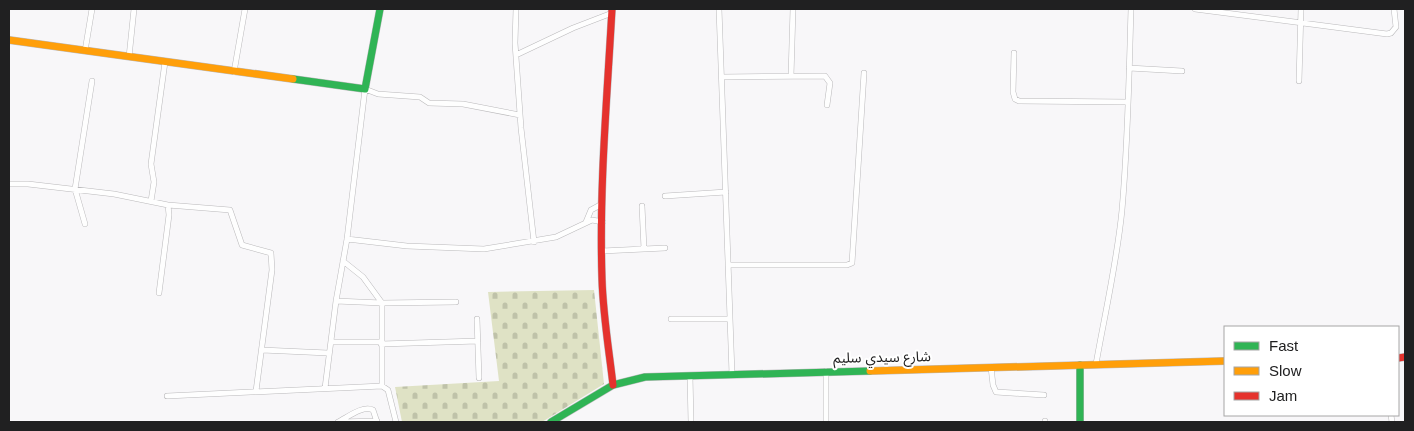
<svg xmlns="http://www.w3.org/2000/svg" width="1414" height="431" font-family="Arial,'Noto Sans Arabic',sans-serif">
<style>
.cemetery{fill:url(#cemetery-stones)}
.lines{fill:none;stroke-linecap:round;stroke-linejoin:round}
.street-casing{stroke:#bab9bb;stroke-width:6}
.fast-casing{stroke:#bab9bb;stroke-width:8}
.slow-casing{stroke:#bab9bb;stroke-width:8}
.jam-casing{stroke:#bab9bb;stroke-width:8}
.street{stroke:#fefefe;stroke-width:5}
.fast{stroke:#30b455;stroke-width:7}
.slow{stroke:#ff9f0a;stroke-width:7}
.jam{stroke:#e5322d;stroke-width:7}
.labels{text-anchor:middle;stroke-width:4;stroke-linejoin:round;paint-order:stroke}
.street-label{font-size:14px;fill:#202021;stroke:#fff}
</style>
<defs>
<pattern id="cemetery-stones" width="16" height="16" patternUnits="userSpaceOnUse" patternTransform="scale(1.25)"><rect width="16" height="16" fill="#dfe2c5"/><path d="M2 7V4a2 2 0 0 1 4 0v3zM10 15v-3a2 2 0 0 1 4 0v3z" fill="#bfc2a9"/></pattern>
</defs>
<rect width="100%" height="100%" fill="#f8f7f9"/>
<path class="cemetery" d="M594,290L604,384L542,422H402L395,387L499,381L488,292Z"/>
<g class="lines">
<defs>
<path id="street" d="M516,9L515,43L521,128L534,242
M719,9L732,374
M1195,9L1387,34L1391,33L1396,27L1394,9
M85,51L92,9
M1014,53L1013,92L1015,99L1019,101L1128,102
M516,55L573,28L612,13
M129,57L134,9
M1129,68L1182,71
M234,72L245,9
M791,76L793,9
M722,77L825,76L830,83L827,105
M1299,81L1301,9
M9,184H28L114,194L168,205L169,215L159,293
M665,196L726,192
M151,201L154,182L151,164L165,62
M168,205L230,210L242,245L271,253L272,270L256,391
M642,206L644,249
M586,222L591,210L602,204
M85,224L75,189L92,81
M347,239L407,246L484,249L556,237L592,220L603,222
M602,251L665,248
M343,261L363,277L382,303L456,302
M728,265H847L852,263L864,73
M336,301L347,239L365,89L378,94L420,97L429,103L463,104L520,115
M477,319L479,378
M671,319H730
M331,342H381
M381,344L478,341
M262,350L328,353
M1096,364C1105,313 1117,262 1122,210C1128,143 1129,76 1131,9
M991,367L993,385L996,392L1044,395
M826,371V422
M690,376L691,422
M325,388L336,301L382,303V386
M167,396L382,386L388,390L396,422
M1391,415L1392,422
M1045,421V422
M338,422C348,417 363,405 373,410L377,422
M341,422L377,421"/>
<path id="fast" d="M293,79L365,89L380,9
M1080,365V422
M551,422L613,385L645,377L870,371"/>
<path id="slow" d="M9,40L293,79
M870,371L1225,361"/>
<path id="jam" d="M612,9C607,99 599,189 602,279C603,315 609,350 613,385
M1398,358L1405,357"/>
</defs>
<use href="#street" class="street-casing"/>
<use href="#fast" class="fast-casing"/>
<use href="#slow" class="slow-casing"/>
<use href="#jam" class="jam-casing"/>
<use href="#street" class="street"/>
<use href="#fast" class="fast"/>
<use href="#slow" class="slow"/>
<use href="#jam" class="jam"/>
</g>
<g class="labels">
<g class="street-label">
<text transform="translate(882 357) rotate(-1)" y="5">شارع سيدي سليم</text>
</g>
</g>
<rect width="1414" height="431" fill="none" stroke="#202021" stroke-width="20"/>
<rect x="1224" y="326" width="175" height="90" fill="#ffffff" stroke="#a6a6a6"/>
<rect x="1234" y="342" width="25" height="8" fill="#30b455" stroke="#a6a6a6"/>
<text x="1269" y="351" font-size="15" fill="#202021">Fast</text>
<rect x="1234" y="367" width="25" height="8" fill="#ff9f0a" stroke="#a6a6a6"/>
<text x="1269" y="376" font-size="15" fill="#202021">Slow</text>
<rect x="1234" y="392" width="25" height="8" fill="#e5322d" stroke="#a6a6a6"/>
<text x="1269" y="401" font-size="15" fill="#202021">Jam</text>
</svg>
